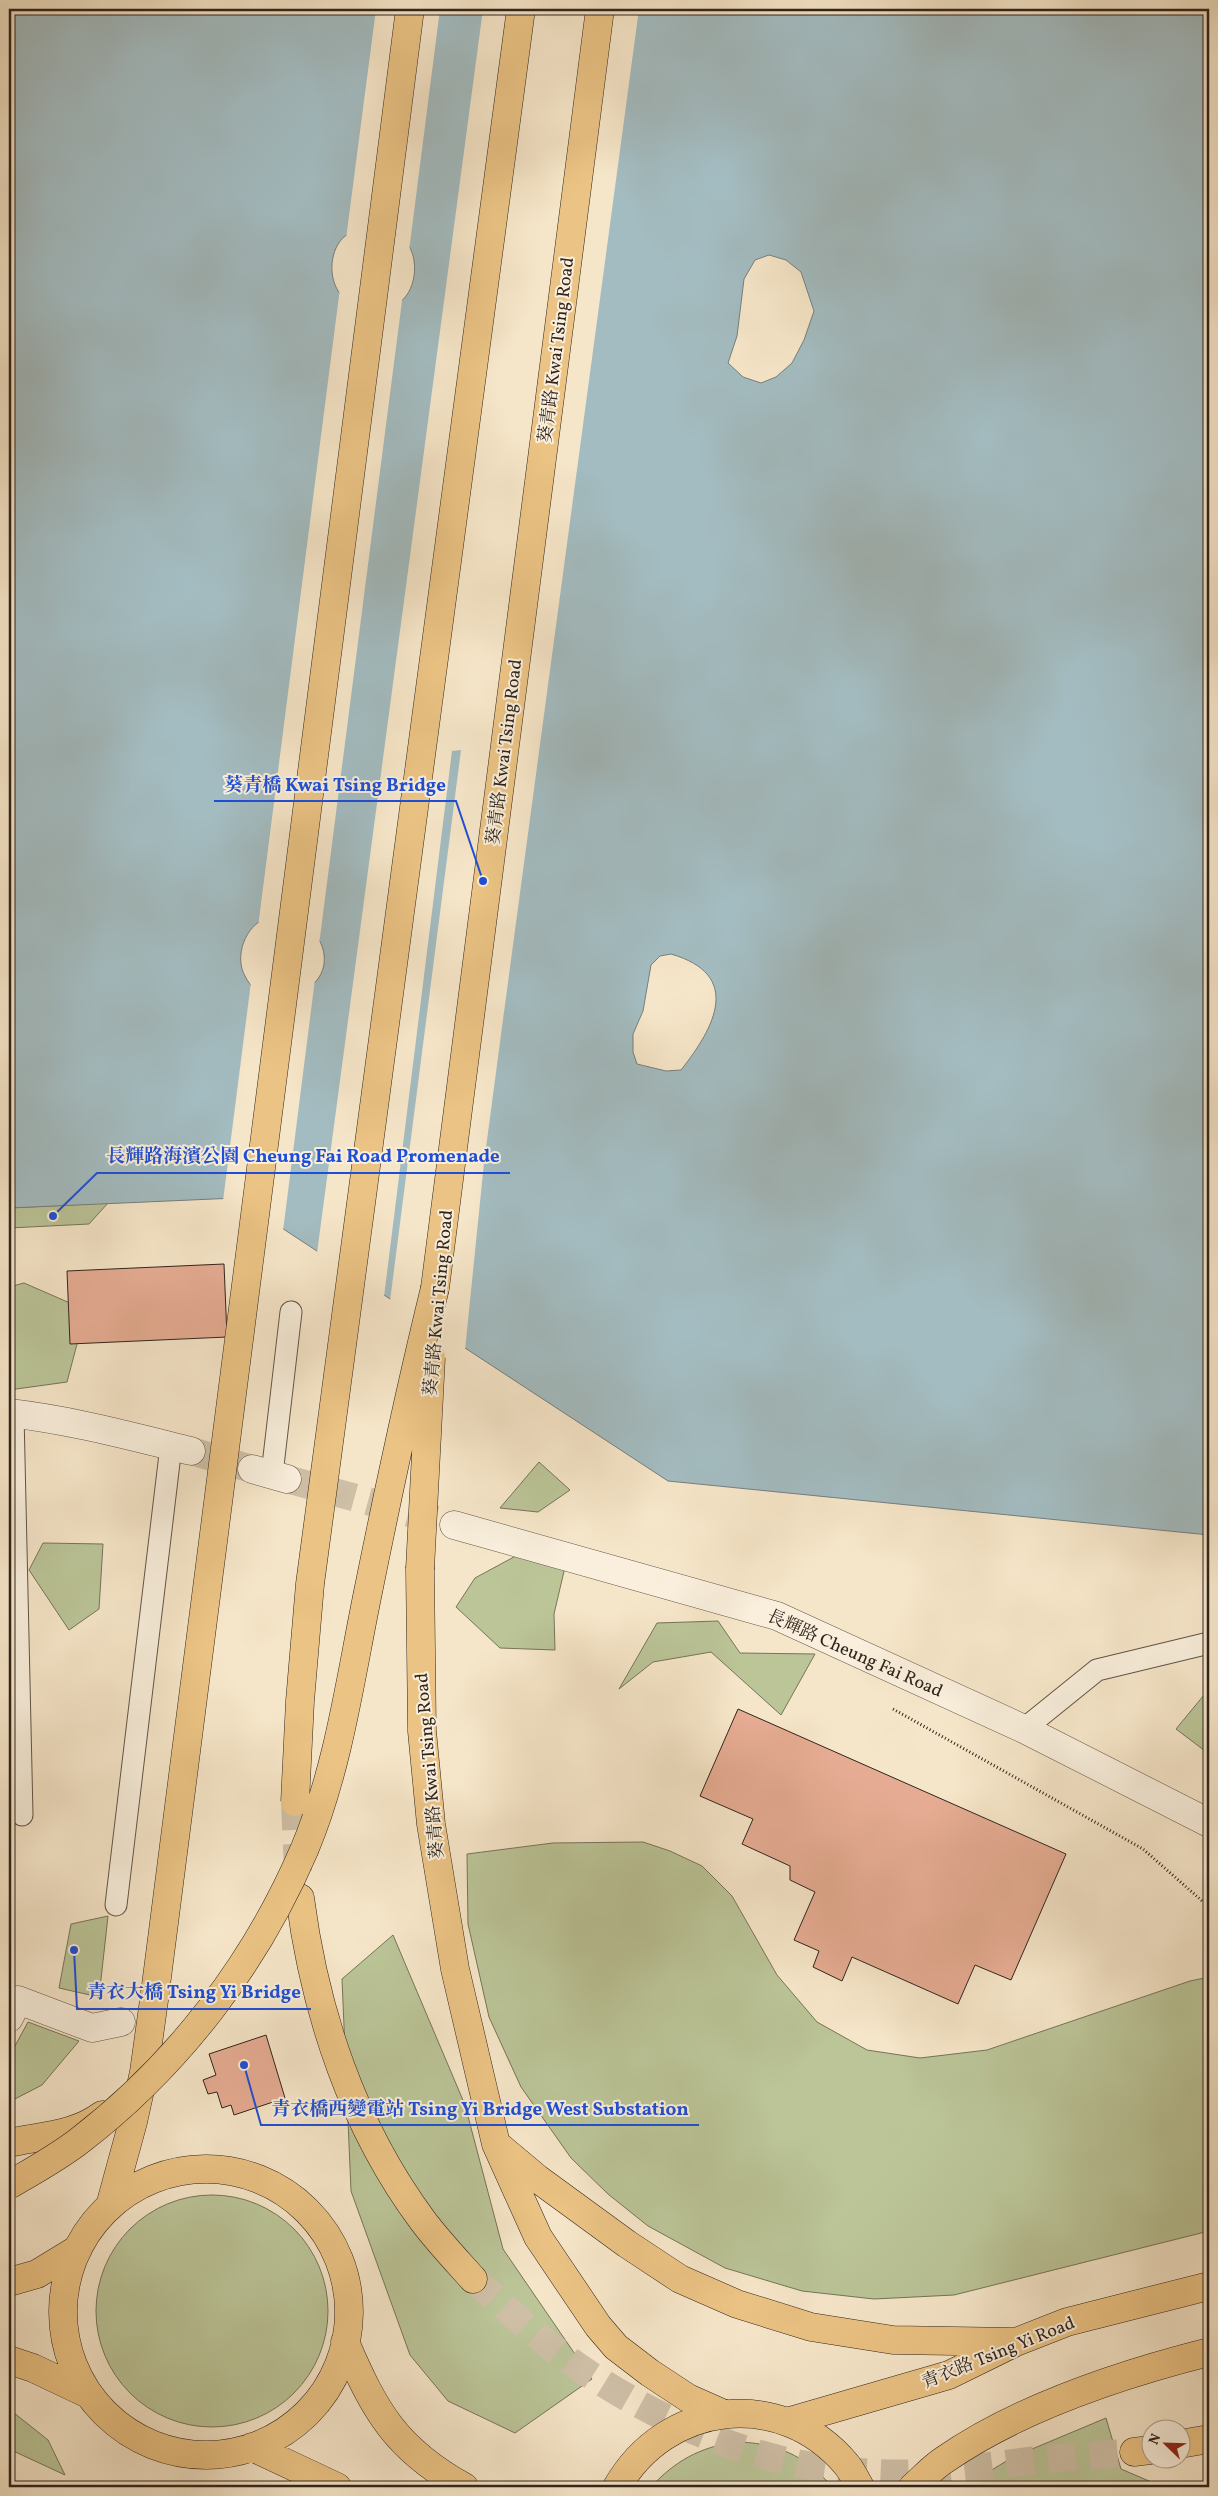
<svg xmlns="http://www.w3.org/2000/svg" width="1218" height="2496" font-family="Vollkorn,'Noto Serif TC',serif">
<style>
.green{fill:#bbc598;stroke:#76745a}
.water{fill:#a3bcc1;stroke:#757f7f;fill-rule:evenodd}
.pier{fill:#f6e6c9}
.building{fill:#e6ac93;stroke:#30241c}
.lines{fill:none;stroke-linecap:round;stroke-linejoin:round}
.street-tunnel{stroke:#cebfa6;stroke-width:28;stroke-dasharray:28 14;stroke-linecap:butt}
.primary-tunnel{stroke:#cebfa6;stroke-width:28;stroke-dasharray:28 14;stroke-linecap:butt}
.lane-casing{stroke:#625447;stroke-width:23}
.street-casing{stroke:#625447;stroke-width:29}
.primary-casing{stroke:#30241c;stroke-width:29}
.path{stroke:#30241c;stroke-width:3;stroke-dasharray:1 2.5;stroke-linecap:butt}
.lane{stroke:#f9efdc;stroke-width:21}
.street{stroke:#f9efdc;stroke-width:28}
.primary{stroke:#ebc384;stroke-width:28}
.primary-bridge-casing{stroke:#30241c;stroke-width:29;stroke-linecap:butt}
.primary-bridge{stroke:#ebc384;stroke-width:28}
.labels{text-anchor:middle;stroke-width:4;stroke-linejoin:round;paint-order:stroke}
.street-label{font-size:18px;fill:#30241c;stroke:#f9efdc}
.leader{fill:none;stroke:#1d4ed8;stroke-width:2}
.callout-dot{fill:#1d4ed8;stroke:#f9efdc;stroke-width:2}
.callout-label{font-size:19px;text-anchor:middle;font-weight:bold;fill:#1d4ed8;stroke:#f9efdc;stroke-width:4;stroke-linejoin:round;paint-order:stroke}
</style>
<rect width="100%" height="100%" fill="#f6e6c9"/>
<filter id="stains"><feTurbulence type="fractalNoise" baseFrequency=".004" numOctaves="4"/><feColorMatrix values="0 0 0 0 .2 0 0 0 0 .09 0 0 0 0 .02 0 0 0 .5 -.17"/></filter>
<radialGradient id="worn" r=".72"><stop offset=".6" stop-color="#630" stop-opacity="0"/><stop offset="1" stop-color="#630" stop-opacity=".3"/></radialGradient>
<path class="green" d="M108,1203L89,1224L9,1228V1208Z
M24,1283L86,1310L67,1382L9,1390V1287Z
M539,1462L570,1490L538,1512L500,1508Z
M43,1543L103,1544L99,1609L69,1630L29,1570Z
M525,1551L565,1567L554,1614L555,1650L500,1648L456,1607L475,1578Z
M718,1621L740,1653L815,1654L781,1715L711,1652L653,1662L619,1689L657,1623Z
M1209,1689V1754L1176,1729Z
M643,1842L670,1851L702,1866L732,1896L777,1975L817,2022L867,2050L920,2058L987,2050L1190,1981L1209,1977V2231L954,2295L874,2299L802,2291L725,2268L648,2226L608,2194L571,2158L521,2087L489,2017L468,1924L467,1854L553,1843Z
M108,1916L99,1997L59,1988L71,1924Z
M393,1935L465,2105L503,2249L592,2379L515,2433L448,2401L410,2355L351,2191L342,1979Z
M28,2022L79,2041L42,2085L9,2102V2057Z
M96 2311a116 116 0 1 1 232 0a116 116 0 1 1-232 0Z
M9,2409L48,2440L65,2475L9,2449Z
M1106,2418L1121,2469L1163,2487H964L1013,2457Z
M734,2442C774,2442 806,2455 832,2487H651C675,2461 699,2448 734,2442Z"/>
<path class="water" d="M9,9H1209V1535L668,1481L236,1198L9,1208ZM386,227C393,232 405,239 409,246C420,264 415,299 392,306C387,307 378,305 373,305C366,304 355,306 350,303C331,291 328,266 336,248C346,227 366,228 386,227ZM769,255L786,260L801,272L814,311L804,340L792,363L776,377L761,383L743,377L728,363L737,336L744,279L755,260ZM294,917C328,933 338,975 300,993C296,995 290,999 286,1000C281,1000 275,997 271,996C258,993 251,988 245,976C234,957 245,925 267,918C275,916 286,918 294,917ZM671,954C743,975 715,1027 681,1070L666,1071L637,1064L633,1052V1034L643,1011L651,965L660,956Z"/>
<path class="pier" d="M376,9H440L409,251L397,235L385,229L372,228L359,231L346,239Z
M483,9H639L504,1012L484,1163L465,1350L390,1301L461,750L452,751L384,1297L317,1253Z
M340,288L353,302L364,306L378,307L391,303L403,293L319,945L315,935L306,926L280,918L268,921L258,927Z
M315,979L283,1231L235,1200L223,1201L251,982L261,991L273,996L286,997L299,993L310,986Z"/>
<path class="building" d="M224,1264L227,1337L70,1344L67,1271Z
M738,1709L1066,1854L1011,1980L975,1965L958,2004L852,1957L842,1981L813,1967L819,1951L794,1940L815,1892L790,1880V1866L742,1844L753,1819L700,1796Z
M266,2035L285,2098L234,2115L231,2105L222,2108L217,2092L208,2094L203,2080L216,2075L209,2054Z"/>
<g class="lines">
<path class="street-tunnel" d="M191,1451L252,1469
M287,1479L454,1525"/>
<path class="primary-tunnel" d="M295,1802L298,1871
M473,2279C508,2310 544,2344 583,2370C669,2428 771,2469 875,2473C926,2476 978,2467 1029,2461C1064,2457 1099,2455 1134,2452"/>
<defs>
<path id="lane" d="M13,1414L22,1815
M272,1474L291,1312
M1024,1729L1097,1670L1209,1643
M116,1905L171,1446"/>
<path id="street" d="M9,1413C71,1420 130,1436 191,1451
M252,1469L287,1479
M454,1525L777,1616L1024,1729L1209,1823
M9,2018L18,2000L92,2028L121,2022"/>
<path id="primary" d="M435,1288L600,9
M420,1569L422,1731L431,1824L455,1969L496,2144L538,2237L598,2326L616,2347L650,2373L688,2398L724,2414
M300,1898C315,2013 353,2127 423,2221C438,2241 456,2260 473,2279
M9,2143C40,2136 76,2135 102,2115
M501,2148L538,2179L627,2244L680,2279L737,2304L811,2327L893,2340L1016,2342
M63 2312a143 143 0 1 1 286 0a143 143 0 1 1-286 0Z
M110,2206L133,2122L144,2072L155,1993
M9,2282L37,2274L78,2249
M345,2342C375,2412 396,2449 464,2487
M9,2360L33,2368L88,2394
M787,2422L949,2375L1016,2342L1067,2322L1209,2286
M1180,2444L1209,2439
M252,2447L337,2487
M1134,2452L1150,2450
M617,2487C666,2401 781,2387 846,2464C852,2471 856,2480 860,2487
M913,2487C923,2478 933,2467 944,2460C1019,2408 1122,2374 1209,2352"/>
</defs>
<use href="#lane" class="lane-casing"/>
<use href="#street" class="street-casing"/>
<use href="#primary" class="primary-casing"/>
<path class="path" d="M893,1709L1143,1849L1209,1907"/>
<use href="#lane" class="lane"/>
<use href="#street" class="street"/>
<use href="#primary" class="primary"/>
<defs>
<path id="primary-bridge" d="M420,1569L431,1357
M295,1802L300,1701L310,1584L521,9
M155,1993L410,9
M9,2185C33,2171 57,2158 79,2141C178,2065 256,1963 305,1848C338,1769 350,1681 367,1597C388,1493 410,1390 435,1288"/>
</defs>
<use href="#primary-bridge" class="primary-bridge-casing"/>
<use href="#primary-bridge" class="primary-bridge"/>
</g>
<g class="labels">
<g class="street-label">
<text transform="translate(556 350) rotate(-83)" y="6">葵青路 Kwai Tsing Road</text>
<text transform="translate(504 752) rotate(-83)" y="6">葵青路 Kwai Tsing Road</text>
<text transform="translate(438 1303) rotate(-85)" y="6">葵青路 Kwai Tsing Road</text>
<text transform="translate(855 1653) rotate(24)" y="6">長輝路 Cheung Fai Road</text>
<text transform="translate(429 1766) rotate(-95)" y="6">葵青路 Kwai Tsing Road</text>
<text transform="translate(998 2352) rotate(-22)" y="6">青衣路 Tsing Yi Road</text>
</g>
</g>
<path class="leader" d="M483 881L456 801H214M53 1216L97 1173H510M74 1950L77 2009H311M244 2065L261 2125H699"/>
<g class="callout-dot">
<circle cx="483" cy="881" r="5"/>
<circle cx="53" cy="1216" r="5"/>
<circle cx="74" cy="1950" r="5"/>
<circle cx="244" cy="2065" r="5"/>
</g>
<g class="callout-label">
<text x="335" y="791">葵青橋 Kwai Tsing Bridge</text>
<text x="303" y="1162">長輝路海濱公園 Cheung Fai Road Promenade</text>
<text x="194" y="1998">青衣大橋 Tsing Yi Bridge</text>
<text x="480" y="2115">青衣橋西變電站 Tsing Yi Bridge West Substation</text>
</g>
<rect width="1218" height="2496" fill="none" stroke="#f6e6c9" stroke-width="30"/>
<rect x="10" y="10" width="1198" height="2476" fill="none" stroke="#30241c" stroke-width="2.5"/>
<rect x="15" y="15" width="1188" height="2466" fill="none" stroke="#30241c"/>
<g transform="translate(1166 2444) rotate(293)"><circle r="24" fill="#f9efdc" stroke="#a99e8f"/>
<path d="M0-4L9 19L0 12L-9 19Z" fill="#8f2418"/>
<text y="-8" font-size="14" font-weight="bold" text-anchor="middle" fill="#30241c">N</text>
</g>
<rect width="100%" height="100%" filter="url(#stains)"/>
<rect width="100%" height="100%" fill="url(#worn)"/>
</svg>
